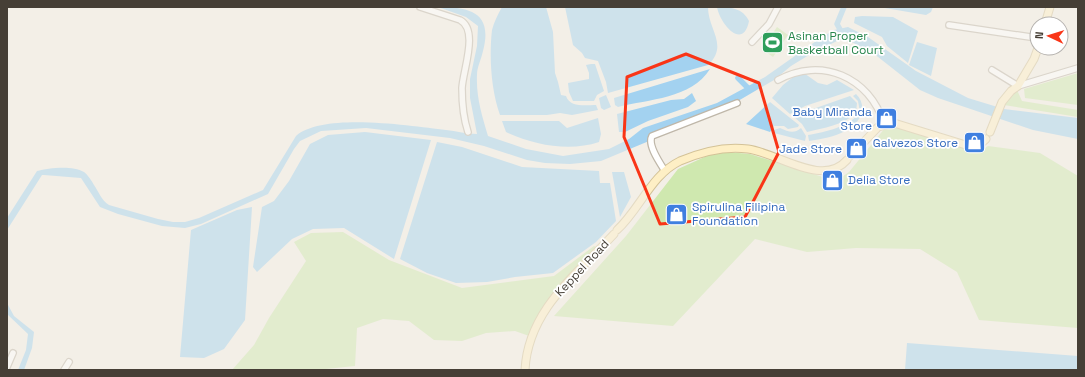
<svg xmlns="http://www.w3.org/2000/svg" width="1085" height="377" font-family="'Space Grotesk',sans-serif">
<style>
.green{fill:#cfe8af}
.water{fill:#a3d2f0}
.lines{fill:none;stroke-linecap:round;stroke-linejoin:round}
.canal{stroke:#a3d2f0;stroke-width:5.5}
.street-casing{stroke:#bfb7a9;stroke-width:8}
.secondary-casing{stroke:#d3c297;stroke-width:9}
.street{stroke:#fff;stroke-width:5.5}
.secondary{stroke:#feefc5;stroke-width:7}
.marked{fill:none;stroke:#f93517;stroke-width:3;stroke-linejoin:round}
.labels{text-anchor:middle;stroke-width:3.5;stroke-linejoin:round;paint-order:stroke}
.leisure-label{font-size:12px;fill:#27864d;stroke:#fff;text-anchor:start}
.shop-label{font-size:12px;fill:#366cbe;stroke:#fff;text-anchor:end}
.street-label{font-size:12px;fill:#463f36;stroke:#fff}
</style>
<rect width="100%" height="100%" fill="#f3efe7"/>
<path class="green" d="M777,27L788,35L773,57L762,49Z
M1078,73V105L1025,98L1024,89Z
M1017,90L1022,101L1078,110V117L1004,105Z
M896,126L970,148L982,150L988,146L1040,153L1078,176V328L979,320L957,272L920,249L856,248L807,252L755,239L673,326L554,316L626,236L678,169L709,155L728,152L750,154L826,178L842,177L849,172L885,128Z
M343,232L389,260L462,288L554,276L594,246L603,250L551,300L532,337L515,331L486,333L462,341L434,340L409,321L383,319L357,328L355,366L316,370H232L254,345L269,318L306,261L294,242L311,233Z"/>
<path class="water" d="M438,7C471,7 493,13 483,51C481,60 477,67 477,75C476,97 482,116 488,136L526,149L563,156L609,149L629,139L643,128L717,103L765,77L819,39L834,30L848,27L868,37L916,71L968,98L1004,109L1078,118V139L1033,130L938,98L920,90L873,53L848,40H839L809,55L791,66L774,80L721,111L601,161L570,164L545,163L527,160L484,146L450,138L366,128L321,131L300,141L294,149L268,194L201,224L185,228L162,226L118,214L100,207L81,178L44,175H42L7,230V218L37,171C49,168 72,165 84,172C87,174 92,181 94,185C99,192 101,200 109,205L158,219L173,222H185L199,218L263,190L296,136C323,112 411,126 446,130C456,131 467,134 477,134L470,98V79L477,46L478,26L466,17Z
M502,7H546L553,32L555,73L558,82L561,95L566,96C570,108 586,105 596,105L598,110L572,115L560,113L547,115H500C491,90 489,57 492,30C494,22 498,14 502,7Z
M565,7H708C708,30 729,45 708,65L608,93L606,82L598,61L585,58L582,53L573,45Z
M717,7C730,7 743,8 749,21C743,51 720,24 717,7Z
M879,7H933L931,12L926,15Z
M862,16L893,17L918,31L908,63L887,46L882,37L854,23L855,17Z
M917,42L937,48L931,76L909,65Z
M591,64H595L604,91L597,95L594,101H573L569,92L568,83L589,79V73L586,65Z
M710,69C691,99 649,99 618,107L615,105L614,98Z
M801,71L818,83L827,85L837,80L854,90L805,106L790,114L772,98L783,85Z
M692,93L696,101L688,107L648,121L625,132H619L617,114L671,100L684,99Z
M856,94C869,107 860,124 845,131C835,137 821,139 809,141L808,135C826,132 849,127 860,112L858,101L853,96Z
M606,95L611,107L604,110L601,108L599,98Z
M850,96L857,103L856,113C844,125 823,128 807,132L802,124L793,116Z
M770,102L799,125L798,127L788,129L784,126H774L770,132L746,124Z
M598,118L601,134L599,142C569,152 535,145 506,132L502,121H559L567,128Z
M780,128C789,132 794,134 801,128L806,136L805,141L774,133V130Z
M365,132L431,140L394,259L344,228L313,229L292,239L257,272L253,267L262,207L274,201L289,181L310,144L328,135Z
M437,142L462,147L522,167L599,171L600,183H610L616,221L596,242L553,273L515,277L487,282L456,283L427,273L400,259Z
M612,172H624L631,197L620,217Z
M252,207L245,320L224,349L204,358L180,357L191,230L237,210Z
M7,303L14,316L34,332L32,348L24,370H18L26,350L28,334L7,314Z
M907,343L1078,356V370H905Z"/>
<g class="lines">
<path class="canal" d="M842,33L837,24L844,7
M738,78L749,89"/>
<defs>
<path id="street" d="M420,7L460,20C479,30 463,70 462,88C462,103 463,117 468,132
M949,25L1037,38
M752,42L769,24L778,7
M992,70L1018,86L1078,68
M778,80C821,56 870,77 884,124
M665,171C660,163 647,145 652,136L737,103
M7,367L13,353
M64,370L69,362"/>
<path id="secondary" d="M1045,24L1050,7
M990,132L1002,102L1011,91L1018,86L1034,59L1038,48
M862,144L878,127L894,123L969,146H978L986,139
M850,156L855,151
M617,230C640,209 651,175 680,161C701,152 726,146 748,149C778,153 823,188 847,160
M525,370C528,310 577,274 614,234"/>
</defs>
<use href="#street" class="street-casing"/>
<use href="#secondary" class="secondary-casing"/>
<use href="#street" class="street"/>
<use href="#secondary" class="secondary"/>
</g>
<path d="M0 0H1085V377H0ZM686,54L759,83L779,152L745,217L660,224L624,137L627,77Z" fill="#f3efe7" fill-opacity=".55" fill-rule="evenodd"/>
<path class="marked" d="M686,54L759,83L779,152L745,217L660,224L624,137L627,77Z"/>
<defs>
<symbol id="stadium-square" viewBox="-11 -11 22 22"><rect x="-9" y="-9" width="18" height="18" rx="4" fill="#2e9e5b" stroke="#fff"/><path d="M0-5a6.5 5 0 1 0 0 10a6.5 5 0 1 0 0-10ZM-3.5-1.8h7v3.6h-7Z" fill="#fff"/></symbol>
<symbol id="shop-square" viewBox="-11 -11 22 22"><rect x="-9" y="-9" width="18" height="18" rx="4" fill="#3f7fe0" stroke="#fff"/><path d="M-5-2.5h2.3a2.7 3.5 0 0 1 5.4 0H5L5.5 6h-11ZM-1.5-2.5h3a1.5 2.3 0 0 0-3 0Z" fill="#fff"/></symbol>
</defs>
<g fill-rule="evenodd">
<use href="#stadium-square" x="760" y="30" width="25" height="25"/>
<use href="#shop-square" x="874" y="106" width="25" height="25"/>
<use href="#shop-square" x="962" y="130" width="25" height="25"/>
<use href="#shop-square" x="844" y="136" width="25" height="25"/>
<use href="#shop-square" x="820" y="168" width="25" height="25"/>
<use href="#shop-square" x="664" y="202" width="25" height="25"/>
</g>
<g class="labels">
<g class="leisure-label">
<text x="788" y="40">Asinan Proper<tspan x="788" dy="14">Basketball Court</tspan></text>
</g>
<g class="shop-label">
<text x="872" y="116">Baby Miranda<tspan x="872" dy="14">Store</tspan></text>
<text x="958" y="147">Galvezos Store</text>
<text x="842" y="153">Jade Store</text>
<text x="848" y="184" text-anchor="start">Delia Store</text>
<text x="692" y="211" text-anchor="start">Spirulina Filipina<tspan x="692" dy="14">Foundation</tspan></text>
</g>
<g class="street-label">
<text transform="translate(582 268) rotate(-47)" y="4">Keppel Road</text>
</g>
</g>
<rect width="1085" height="377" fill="none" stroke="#463f36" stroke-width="16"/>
<g transform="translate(1049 36) rotate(274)"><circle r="19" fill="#ffffff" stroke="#b5b2af"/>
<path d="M0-3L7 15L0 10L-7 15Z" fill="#f93517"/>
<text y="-6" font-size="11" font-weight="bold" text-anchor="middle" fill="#463f36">N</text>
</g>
</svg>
